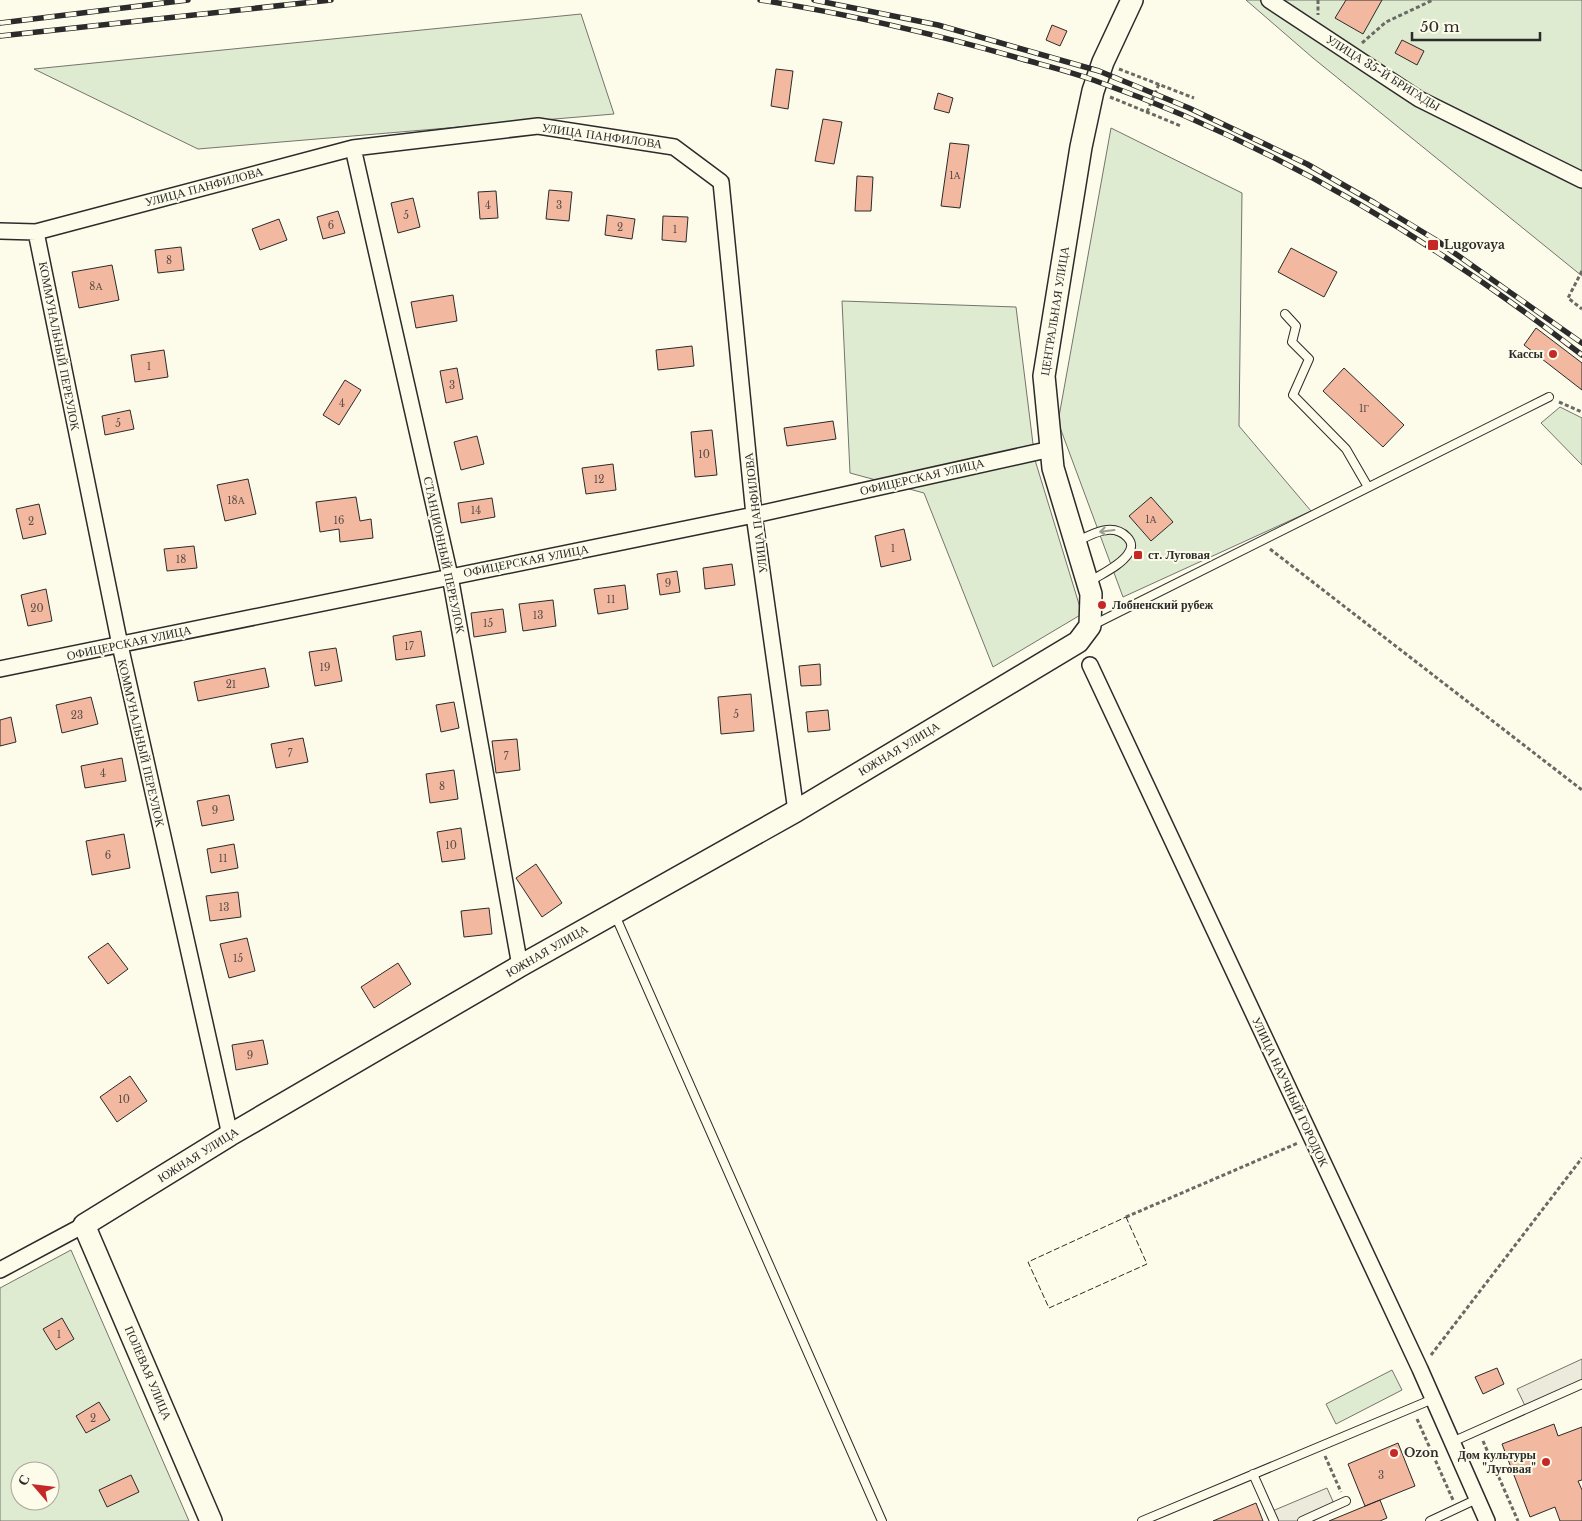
<svg xmlns="http://www.w3.org/2000/svg" width="1582" height="1521" font-family="'Libre Baskerville',serif">
<style>
.green{fill:#deebd1;stroke:#74746e;fill-rule:evenodd}
.parking{fill:#eceadb;stroke:#74746e}
.building{fill:#f2b8a0;stroke:#2b2b2b}
.lines{fill:none;stroke-linecap:round;stroke-linejoin:round}
.lane-casing{stroke:#2b2b2b;stroke-width:10}
.street-casing{stroke:#2b2b2b;stroke-width:18}
.secondary-casing{stroke:#2b2b2b;stroke-width:24}
.path{stroke:#6a6964;stroke-width:3;stroke-dasharray:4 2.5;stroke-linecap:butt}
.lane{stroke:#fdfbea;stroke-width:8}
.street{stroke:#fdfbea;stroke-width:15}
.secondary{stroke:#fdfbea;stroke-width:21}
.rail-casing{stroke:#2b2b2b;stroke-width:5.5}
.rail{stroke:#fdfbea;stroke-width:4;stroke-dasharray:11;stroke-linecap:butt}
.fence{stroke:#2b2b2b;stroke-width:1;stroke-dasharray:6 2.5;stroke-linecap:butt}
.oneway{stroke:#9e9d94}
.poi-dot{fill:#c62828;stroke:#fdfbea;stroke-width:2}
.labels{text-anchor:middle;stroke-width:4;stroke-linejoin:round;paint-order:stroke}
.number-label{font-size:10px;fill:#5d4e48}
.street-label{font-size:12px;fill:#2b2b2b;stroke:#fdfbea}
.poi-label{font-size:12px;font-weight:bold;fill:#2b2b2b;stroke:#fdfbea;text-anchor:start}
</style>
<rect width="100%" height="100%" fill="#fdfbea"/>
<path class="green" d="M1246,0H1582V276L1313,58Z
M581,14L614,114L198,149L34,69Z
M1111,128L1242,193L1239,426L1311,511L1123,597L1058,422Z
M842,301L1016,307L1035,460L1082,614L993,667L924,493L850,473Z
M1560,407L1582,418V465L1541,423Z
M71,1250L189,1521H0V1288ZM20,1471H50V1501H20Z
M1392,1370L1402,1390L1336,1424L1326,1404Z"/>
<path class="parking" d="M1582,1359V1384L1527,1410L1517,1389Z
M1327,1488L1335,1506L1302,1521H1274L1270,1512Z"/>
<path class="building" d="M1346,0H1382L1363,34L1335,18Z
M1052,25L1067,31L1060,46L1046,40Z
M1402,40L1424,51L1417,65L1395,53Z
M776,69L793,71L788,109L771,106Z
M938,93L953,98L949,113L934,109Z
M823,119L842,122L834,164L815,161Z
M950,143L969,145L960,208L941,206Z
M857,176L873,177L871,211H855Z
M549,190L572,192L569,221L546,219Z
M496,191L498,218L480,219L478,192Z
M413,198L420,227L398,233L391,203Z
M338,211L345,233L323,239L317,217Z
M607,215L635,219L632,239L605,235Z
M663,216L688,217L686,242L662,240Z
M279,219L287,240L260,250L252,229Z
M181,247L184,270L158,273L155,250Z
M1291,248L1337,272L1324,297L1278,272Z
M112,265L119,300L79,308L72,272Z
M453,295L457,321L416,328L411,302Z
M1536,328L1582,363V390L1524,345Z
M692,346L694,366L658,370L656,350Z
M164,350L168,377L135,382L131,355Z
M457,368L463,399L446,403L440,371Z
M1344,368L1404,425L1383,447L1323,391Z
M345,380L361,390L339,425L323,415Z
M130,410L134,429L105,435L102,416Z
M833,421L836,439L787,446L784,428Z
M712,430L717,475L695,477L691,432Z
M477,436L484,464L461,470L454,442Z
M613,464L616,490L586,494L582,468Z
M248,479L256,514L225,521L217,485Z
M356,497L360,521L371,519L373,538L340,542L339,529L320,532L316,502Z
M1151,497L1173,522L1151,541L1129,516Z
M492,498L495,517L461,523L458,503Z
M39,504L46,534L23,539L16,509Z
M904,529L911,560L881,567L875,536Z
M194,546L197,568L167,571L164,549Z
M732,564L735,585L705,589L703,568Z
M677,571L680,592L660,595L657,574Z
M625,585L628,609L598,614L594,589Z
M46,589L52,621L28,626L21,595Z
M553,600L556,626L523,631L519,604Z
M503,609L506,632L474,637L471,613Z
M421,631L425,656L396,660L393,636Z
M336,648L342,681L315,686L309,652Z
M820,664L821,685L801,686L799,666Z
M265,668L269,687L198,701L194,682Z
M751,694L754,731L721,734L718,697Z
M91,697L98,724L62,733L56,705Z
M454,702L459,728L441,732L436,705Z
M828,710L830,730L808,732L806,712Z
M11,717L16,742L0,746V720Z
M303,738L308,762L276,768L271,744Z
M517,739L520,770L496,773L492,741Z
M122,758L126,781L85,788L81,766Z
M454,770L458,799L430,803L426,774Z
M229,795L234,820L202,826L197,801Z
M461,828L465,859L442,862L437,832Z
M124,834L130,868L92,875L86,841Z
M234,844L238,868L211,873L207,849Z
M536,864L562,903L542,917L516,878Z
M238,892L241,917L210,921L206,896Z
M489,908L492,934L464,937L461,911Z
M247,938L255,971L229,978L220,944Z
M108,943L128,969L108,984L88,957Z
M398,963L411,984L374,1008L361,987Z
M263,1040L268,1064L236,1070L232,1045Z
M130,1076L147,1101L117,1122L100,1097Z
M62,1318L74,1339L56,1350L43,1329Z
M1497,1368L1504,1384L1483,1394L1475,1377Z
M99,1402L110,1420L86,1433L76,1416Z
M1554,1424L1558,1436L1582,1427V1480L1578,1481L1582,1490V1521H1560L1555,1507L1530,1517L1502,1444Z
M1398,1443L1415,1486L1365,1506L1348,1464Z
M131,1475L139,1492L107,1507L99,1490Z
M1380,1500L1387,1518L1380,1521H1329Z
M1256,1503L1263,1521H1213Z"/>
<g class="lines">
<defs>
<path id="lane" d="M1285,314L1296,326L1292,342L1309,359L1293,395L1346,449L1368,487
M1076,542C1092,534 1112,522 1127,537C1133,543 1132,548 1128,554C1120,566 1101,574 1089,582
M1091,626L1549,397
M615,915L882,1521
M1452,1442L1582,1384
M1253,1474L1274,1521
M1142,1521L1433,1399
M1302,1521L1346,1501
M1430,1521L1477,1499"/>
<path id="street" d="M1269,0L1419,99L1582,180
M353,148L450,576L520,966
M0,231L36,232L353,148L538,126L674,147L721,182L754,515L796,811
M36,232L120,645L230,1135
M1090,665L1420,1369L1487,1521
M0,669L754,515L1051,449
M0,1270L84,1225"/>
<path id="secondary" d="M211,1521L84,1225L230,1135L520,966L796,811L1078,642L1090,626L1091,594L1053,468L1044,376L1081,147L1093,91L1103,62L1132,0"/>
</defs>
<use href="#lane" class="lane-casing"/>
<use href="#street" class="street-casing"/>
<use href="#secondary" class="secondary-casing"/>
<path class="path" d="M1318,0V15
M1362,43L1386,22L1433,0
M1119,69L1194,98
M1110,97L1181,126
M1147,112L1159,84
M1582,271L1568,298L1582,309
M1559,402L1582,412
M1270,549L1582,790
M1126,1217L1298,1143
M1431,1355L1582,1158
M1417,1419L1453,1500
M1483,1441L1518,1521
M1325,1456L1341,1492"/>
<use href="#lane" class="lane"/>
<use href="#street" class="street"/>
<use href="#secondary" class="secondary"/>
<defs>
<path id="rail" d="M760,0C849,14 935,34 1022,59C1047,66 1072,72 1096,81C1271,143 1436,242 1582,355
M814,0L938,25L1099,71L1189,108L1307,164L1375,203L1436,240L1582,343
M0,23L188,0
M0,36L331,0"/>
</defs>
<use href="#rail" class="rail-casing"/>
<use href="#rail" class="rail"/>
<path class="fence" d="M1126,1217L1147,1264L1049,1308L1028,1262Z"/>
</g>
<defs><path id="oneway-shaft" d="M-6 0H5M1.5-3L5.5 0L1.5 3" fill="none" stroke-width="1.6" stroke-linecap="round" stroke-linejoin="round" transform="scale(1.25)"/></defs>
<use class="oneway" href="#oneway-shaft" transform="translate(1107 531) rotate(173)"/>
<g class="poi-dot">
<rect x="1427" y="239" width="12" height="12" rx="2.5"/>
<circle cx="1553" cy="354" r="5"/>
<rect x="1133" y="550" width="10" height="10" rx="2.5"/>
<circle cx="1102" cy="605" r="5"/>
<circle cx="1394" cy="1453" r="5"/>
<circle cx="1546" cy="1462" r="5"/>
</g>
<g class="labels">
<g class="number-label">
<text x="955" y="179">1А</text>
<text x="488" y="209">4</text>
<text x="559" y="209">3</text>
<text x="406" y="219">5</text>
<text x="331" y="229">6</text>
<text x="620" y="231">2</text>
<text x="675" y="233">1</text>
<text x="169" y="264">8</text>
<text x="96" y="290">8А</text>
<text x="149" y="370">1</text>
<text x="452" y="389">3</text>
<text x="342" y="407">4</text>
<text x="1364" y="412">1Г</text>
<text x="118" y="427">5</text>
<text x="704" y="458">10</text>
<text x="599" y="483">12</text>
<text x="236" y="504">18А</text>
<text x="476" y="514">14</text>
<text x="1151" y="523">1А</text>
<text x="339" y="524">16</text>
<text x="31" y="525">2</text>
<text x="893" y="552">1</text>
<text x="181" y="563">18</text>
<text x="668" y="587">9</text>
<text x="611" y="603">11</text>
<text x="37" y="612">20</text>
<text x="538" y="619">13</text>
<text x="488" y="627">15</text>
<text x="409" y="650">17</text>
<text x="325" y="671">19</text>
<text x="231" y="688">21</text>
<text x="736" y="718">5</text>
<text x="77" y="719">23</text>
<text x="290" y="757">7</text>
<text x="506" y="760">7</text>
<text x="103" y="777">4</text>
<text x="442" y="790">8</text>
<text x="215" y="814">9</text>
<text x="451" y="849">10</text>
<text x="108" y="859">6</text>
<text x="223" y="862">11</text>
<text x="224" y="911">13</text>
<text x="238" y="962">15</text>
<text x="250" y="1059">9</text>
<text x="124" y="1103">10</text>
<text x="59" y="1338">1</text>
<text x="93" y="1422">2</text>
<text x="1381" y="1479">3</text>
</g>
<g class="street-label">
<text transform="translate(1383 73) rotate(32)" y="4">УЛИЦА 35-Й БРИГАДЫ</text>
<text transform="translate(602 136) rotate(8)" y="4">УЛИЦА ПАНФИЛОВА</text>
<text transform="translate(204 187) rotate(-15)" y="4">УЛИЦА ПАНФИЛОВА</text>
<text transform="translate(1055 311) rotate(-81)" y="4">ЦЕНТРАЛЬНАЯ УЛИЦА</text>
<text transform="translate(59 346) rotate(79)" y="4">КОММУНАЛЬНЫЙ ПЕРЕУЛОК</text>
<text transform="translate(922 477) rotate(-13)" y="4">ОФИЦЕРСКАЯ УЛИЦА</text>
<text transform="translate(756 513) rotate(-97)" y="4">УЛИЦА ПАНФИЛОВА</text>
<text transform="translate(444 555) rotate(78)" y="4">СТАНЦИОННЫЙ ПЕРЕУЛОК</text>
<text transform="translate(526 561) rotate(-11)" y="4">ОФИЦЕРСКАЯ УЛИЦА</text>
<text transform="translate(129 643) rotate(-12)" y="4">ОФИЦЕРСКАЯ УЛИЦА</text>
<text transform="translate(141 743) rotate(77)" y="4">КОММУНАЛЬНЫЙ ПЕРЕУЛОК</text>
<text transform="translate(899 749) rotate(-31)" y="4">ЮЖНАЯ УЛИЦА</text>
<text transform="translate(547 951) rotate(-30)" y="4">ЮЖНАЯ УЛИЦА</text>
<text transform="translate(1290 1092) rotate(65)" y="4">УЛИЦА НАУЧНЫЙ ГОРОДОК</text>
<text transform="translate(198 1155) rotate(-32)" y="4">ЮЖНАЯ УЛИЦА</text>
<text transform="translate(148 1373) rotate(67)" y="4">ПОЛЕВАЯ УЛИЦА</text>
</g>
<g class="poi-label">
<text x="1444" y="249">Lugovaya</text>
<text x="1543" y="358" text-anchor="end">Кассы</text>
<text x="1148" y="559">ст. Луговая</text>
<text x="1112" y="609">Лобненский рубеж</text>
<text x="1404" y="1457">Ozon</text>
<text x="1536" y="1459" text-anchor="end">Дом культуры<tspan x="1536" dy="14">"Луговая"</tspan></text>
</g>
</g>
<g transform="translate(35 1486) rotate(298)"><circle r="24" fill="#fdfbea" stroke="#a9a89e"/>
<path d="M0-4L9 19L0 12L-9 19Z" fill="#c62828"/>
<text y="-8" font-size="14" font-weight="bold" text-anchor="middle" fill="#2b2b2b">С</text>
</g>
<path d="M1412 32v8h128v-8" fill="none" stroke="#2b2b2b" stroke-width="2.5"/>
<text x="1420" y="32" font-size="15" fill="#2b2b2b" stroke="#fdfbea" stroke-width="4" paint-order="stroke">50 m</text>
</svg>
